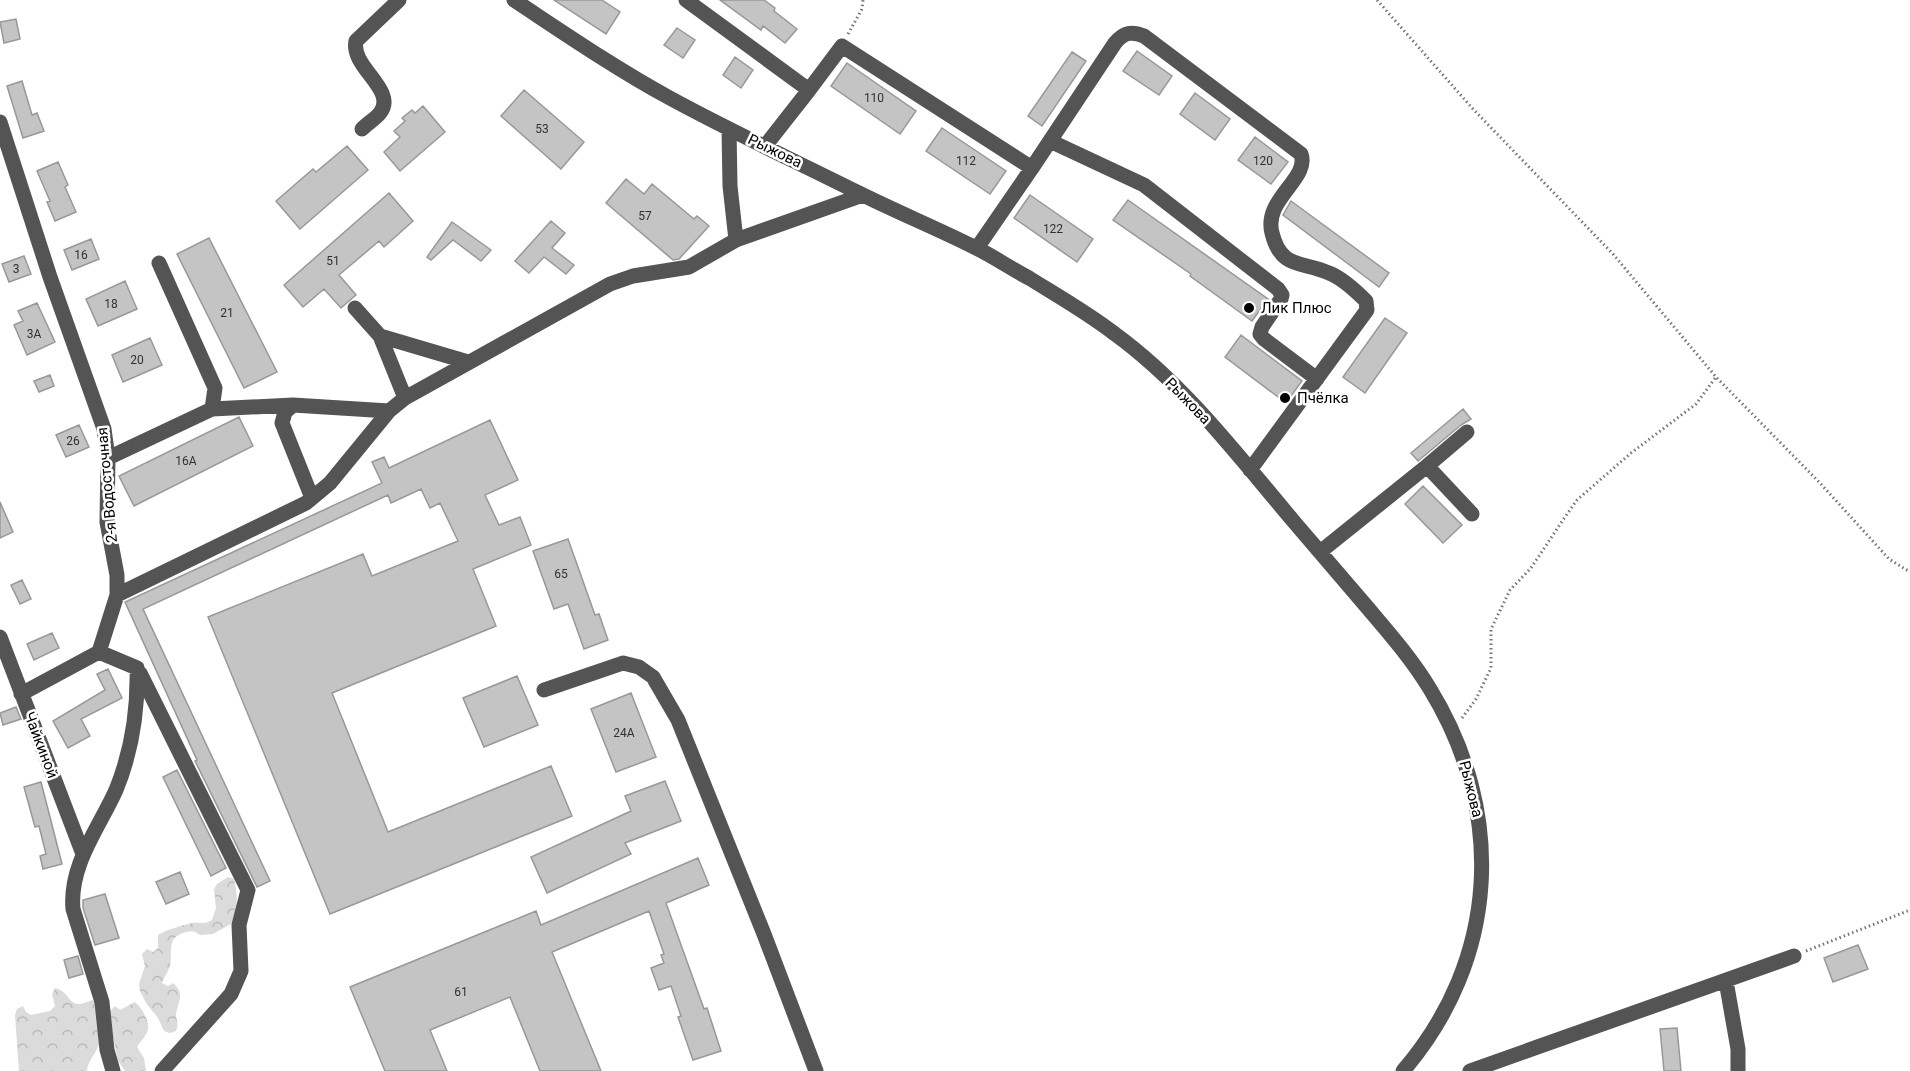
<svg xmlns="http://www.w3.org/2000/svg" width="1910" height="1071" font-family="Roboto,sans-serif">
<style>
.forest{fill:url(#forest-crowns)}
.building{fill:#c4c4c4;stroke:#989898;stroke-width:1.5}
.lines{fill:none;stroke-linecap:round;stroke-linejoin:round}
.path{stroke:#767676;stroke-width:3;stroke-dasharray:1.5 3;stroke-linecap:butt}
.minor{stroke:#545454;stroke-width:15}
.poi-dot{fill:#000;stroke:#fff;stroke-width:2}
.labels{text-anchor:middle;stroke-width:5;stroke-linejoin:round;paint-order:stroke}
.number-label{font-size:12px;fill:#313131}
.street-label{font-size:15px;fill:#000;stroke:#fff}
.poi-label{font-size:15px;fill:#000;stroke:#fff;text-anchor:start}
</style>
<defs>
<pattern id="forest-crowns" width="20" height="18" patternUnits="userSpaceOnUse" patternTransform="scale(1.5)"><rect width="20" height="18" fill="#dbdbdb"/><path d="M2 6a3 3 0 1 1 6 0M12 15a3 3 0 1 1 6 0" fill="none" stroke="#bababa"/></pattern>
</defs>
<rect width="100%" height="100%" fill="#fff"/>
<path class="forest" d="M228,877L234,879C238,895 238,909 231,924L213,934L200,935C194,930 190,931 183,933C166,939 173,952 170,966C168,972 164,977 162,983L168,986L173,983C187,995 176,1004 176,1016C177,1023 179,1024 176,1031L170,1033L164,1031L158,1018L146,1003L140,991L139,984L145,966L142,954L147,949L153,952L158,948V935C165,930 184,925 192,923C200,922 204,925 212,920L216,908L214,889L217,884Z
M55,988C74,993 66,1012 92,1000L97,1004C98,1016 102,1032 99,1044C96,1054 88,1060 87,1071H19L15,1015L17,1009L23,1006L26,1012L31,1015L50,1011L55,1006L52,994Z
M135,1002C142,1008 149,1020 148,1029C147,1036 140,1041 137,1047L144,1058L146,1071H125L118,1061L109,1017L110,1011L115,1006L120,1010Z"/>
<path class="building" d="M554,0H602L620,12L606,34Z
M720,0H764L775,8L774,11L797,29L785,43L763,26L761,30Z
M16,19L20,39L4,43L0,22Z
M677,28L695,40L683,58L664,45Z
M1137,51L1172,76L1159,95L1123,71Z
M1072,52L1086,61L1042,126L1028,116Z
M735,57L753,70L741,88L723,75Z
M847,63L916,111L900,134L831,86Z
M22,81L32,115L37,113L44,131L23,138L7,86Z
M524,90L584,142L561,169L501,116Z
M1195,93L1230,119L1215,140L1180,114Z
M423,106L445,132L400,171L384,152L400,137L394,131L405,121L402,118L412,110L415,113Z
M942,128L1006,171L990,194L926,151Z
M1255,137L1288,162L1271,184L1238,160Z
M347,146L368,170L300,229L276,201L313,169L316,172Z
M58,162L68,185L65,187L76,212L55,221L47,202L50,201L37,171Z
M626,179L644,194L652,184L694,219L697,216L709,226L679,259L673,260L606,203Z
M389,193L413,221L384,247L379,241L339,275L356,295L341,308L324,289L303,307L284,285Z
M1030,195L1093,239L1077,262L1014,218Z
M1128,200L1268,299L1252,321L1190,276L1191,274L1113,220Z
M1291,201L1389,273L1379,287L1283,215Z
M551,221L565,233L552,248L574,265L566,274L544,257L529,273L515,261Z
M452,222L491,250L481,261L453,240L431,260L427,257Z
M209,238L277,372L244,388L177,254Z
M91,239L99,259L72,270L64,250Z
M24,256L31,274L9,282L2,264Z
M125,281L137,309L98,326L86,299Z
M37,303L55,342L27,355L14,325L23,321L18,311Z
M1385,318L1407,333L1365,393L1343,377Z
M1241,335L1302,381L1286,403L1225,357Z
M150,338L162,365L123,382L112,355Z
M50,375L54,386L39,392L34,381Z
M1463,409L1471,419L1461,425L1418,461L1411,453Z
M239,417L253,446L134,506L119,476Z
M490,420L518,480L485,495L499,525L520,517L531,545L473,569L496,626L332,693L388,832L551,766L572,816L330,914L208,617L363,554L372,576L458,541L440,503L430,508L421,489L391,503L388,495L143,609L270,881L257,887L195,761L197,760L125,602L382,483L372,462L384,457L389,468Z
M79,425L89,447L66,457L56,435Z
M1423,486L1462,525L1443,543L1405,504Z
M0,502L13,532L0,538Z
M568,539L595,615L599,614L608,640L584,649L568,604L554,609L533,551Z
M22,580L31,599L20,604L11,585Z
M52,633L59,648L34,660L27,644Z
M108,669L122,698L81,719L90,736L68,748L53,721L105,690L97,674Z
M517,676L538,725L484,747L463,698Z
M631,693L656,757L616,772L591,709Z
M16,707L21,719L3,725L0,713Z
M177,770L226,868L211,876L163,777Z
M665,781L681,821L625,843L631,854L547,893L531,857L631,811L625,796Z
M41,782L62,864L43,869L40,856L46,854L39,826L35,827L24,787Z
M698,858L709,885L666,903L704,1009L707,1008L721,1051L693,1060L678,1017L681,1016L671,986L659,990L651,968L664,963L661,955L664,954L649,911L552,952L601,1071H540L510,997L430,1030L447,1071H385L350,987L536,911L541,925Z
M180,872L189,894L166,904L156,882Z
M105,894L119,938L95,945L83,908V900Z
M1858,945L1868,969L1833,982L1824,958Z
M78,956L83,974L69,978L64,960Z
M1677,1028L1681,1071H1664L1660,1029Z"/>
<g class="lines">
<path class="path" d="M1377,0L1473,109L1613,254L1716,377L1820,483L1889,559L1910,572
M848,34L862,9L863,0
M1462,718L1476,699L1491,668V629L1510,590L1531,568L1565,517L1577,500L1631,453L1696,404L1716,377
M1806,951L1910,910"/>
<path class="minor" d="M514,0C564,33 615,68 668,97C730,131 795,161 859,193C897,212 936,228 974,247C993,256 1010,268 1029,278C1058,296 1088,313 1115,334C1185,385 1239,457 1295,523C1319,551 1343,579 1367,607C1389,633 1412,659 1430,689C1506,813 1499,959 1403,1071
M686,0L809,90L842,46L1032,168L977,248
M0,122L50,277L104,429L108,458L107,522L117,575V595L99,652L137,668C138,709 132,751 116,790C99,828 69,865 73,909L102,1002L107,1050L113,1071
M362,129C367,124 375,119 380,113C398,90 350,67 356,41L399,0
M729,129L730,186L736,240
M1050,141L1144,185L1278,289L1282,295L1281,299L1262,327L1260,334L1264,339L1317,379
M765,146L809,90
M1032,168L1115,43C1124,32 1132,31 1144,36L1301,154C1310,179 1263,199 1272,233C1281,270 1303,261 1329,273C1342,278 1356,291 1366,301L1367,310L1250,470
M159,263L215,388L212,409
M355,308L380,336L405,398
M380,336L468,362
M108,458L212,409L293,405
M1427,466L1467,432
M312,498L282,423L285,412L293,405L389,411
M1320,552L1427,466L1472,514
M117,595L306,503L330,483L389,411L405,398L610,284L633,276L689,267L736,240L863,195
M0,637L83,854
M140,673L248,890L239,925L241,971L231,994L162,1071
M544,690L623,663L639,667L653,677L678,720L764,934L816,1071
M21,694L99,652
M1726,981L1738,1049V1071
M1470,1071L1794,956"/>
</g>
<g class="poi-dot">
<circle cx="1249" cy="308" r="6"/>
<circle cx="1285" cy="398" r="6"/>
</g>
<g class="labels">
<g class="number-label">
<text x="874" y="102">110</text>
<text x="542" y="133">53</text>
<text x="966" y="165">112</text>
<text x="1263" y="165">120</text>
<text x="645" y="220">57</text>
<text x="1053" y="233">122</text>
<text x="81" y="259">16</text>
<text x="333" y="265">51</text>
<text x="16" y="273">3</text>
<text x="111" y="308">18</text>
<text x="227" y="317">21</text>
<text x="34" y="338">3А</text>
<text x="137" y="364">20</text>
<text x="73" y="445">26</text>
<text x="186" y="465">16А</text>
<text x="561" y="578">65</text>
<text x="624" y="737">24А</text>
<text x="461" y="996">61</text>
</g>
<g class="street-label">
<text transform="translate(775 151) rotate(26)" y="5">Рыжова</text>
<text transform="translate(1188 401) rotate(46)" y="5">Рыжова</text>
<text transform="translate(107 485) rotate(-95)" y="5">2-я Водосточная</text>
<text transform="translate(41 745) rotate(69)" y="5">Чайкиной</text>
<text transform="translate(1471 789) rotate(76)" y="5">Рыжова</text>
</g>
<g class="poi-label">
<text x="1261" y="313">Лик Плюс</text>
<text x="1297" y="403">Пчёлка</text>
</g>
</g>
</svg>
